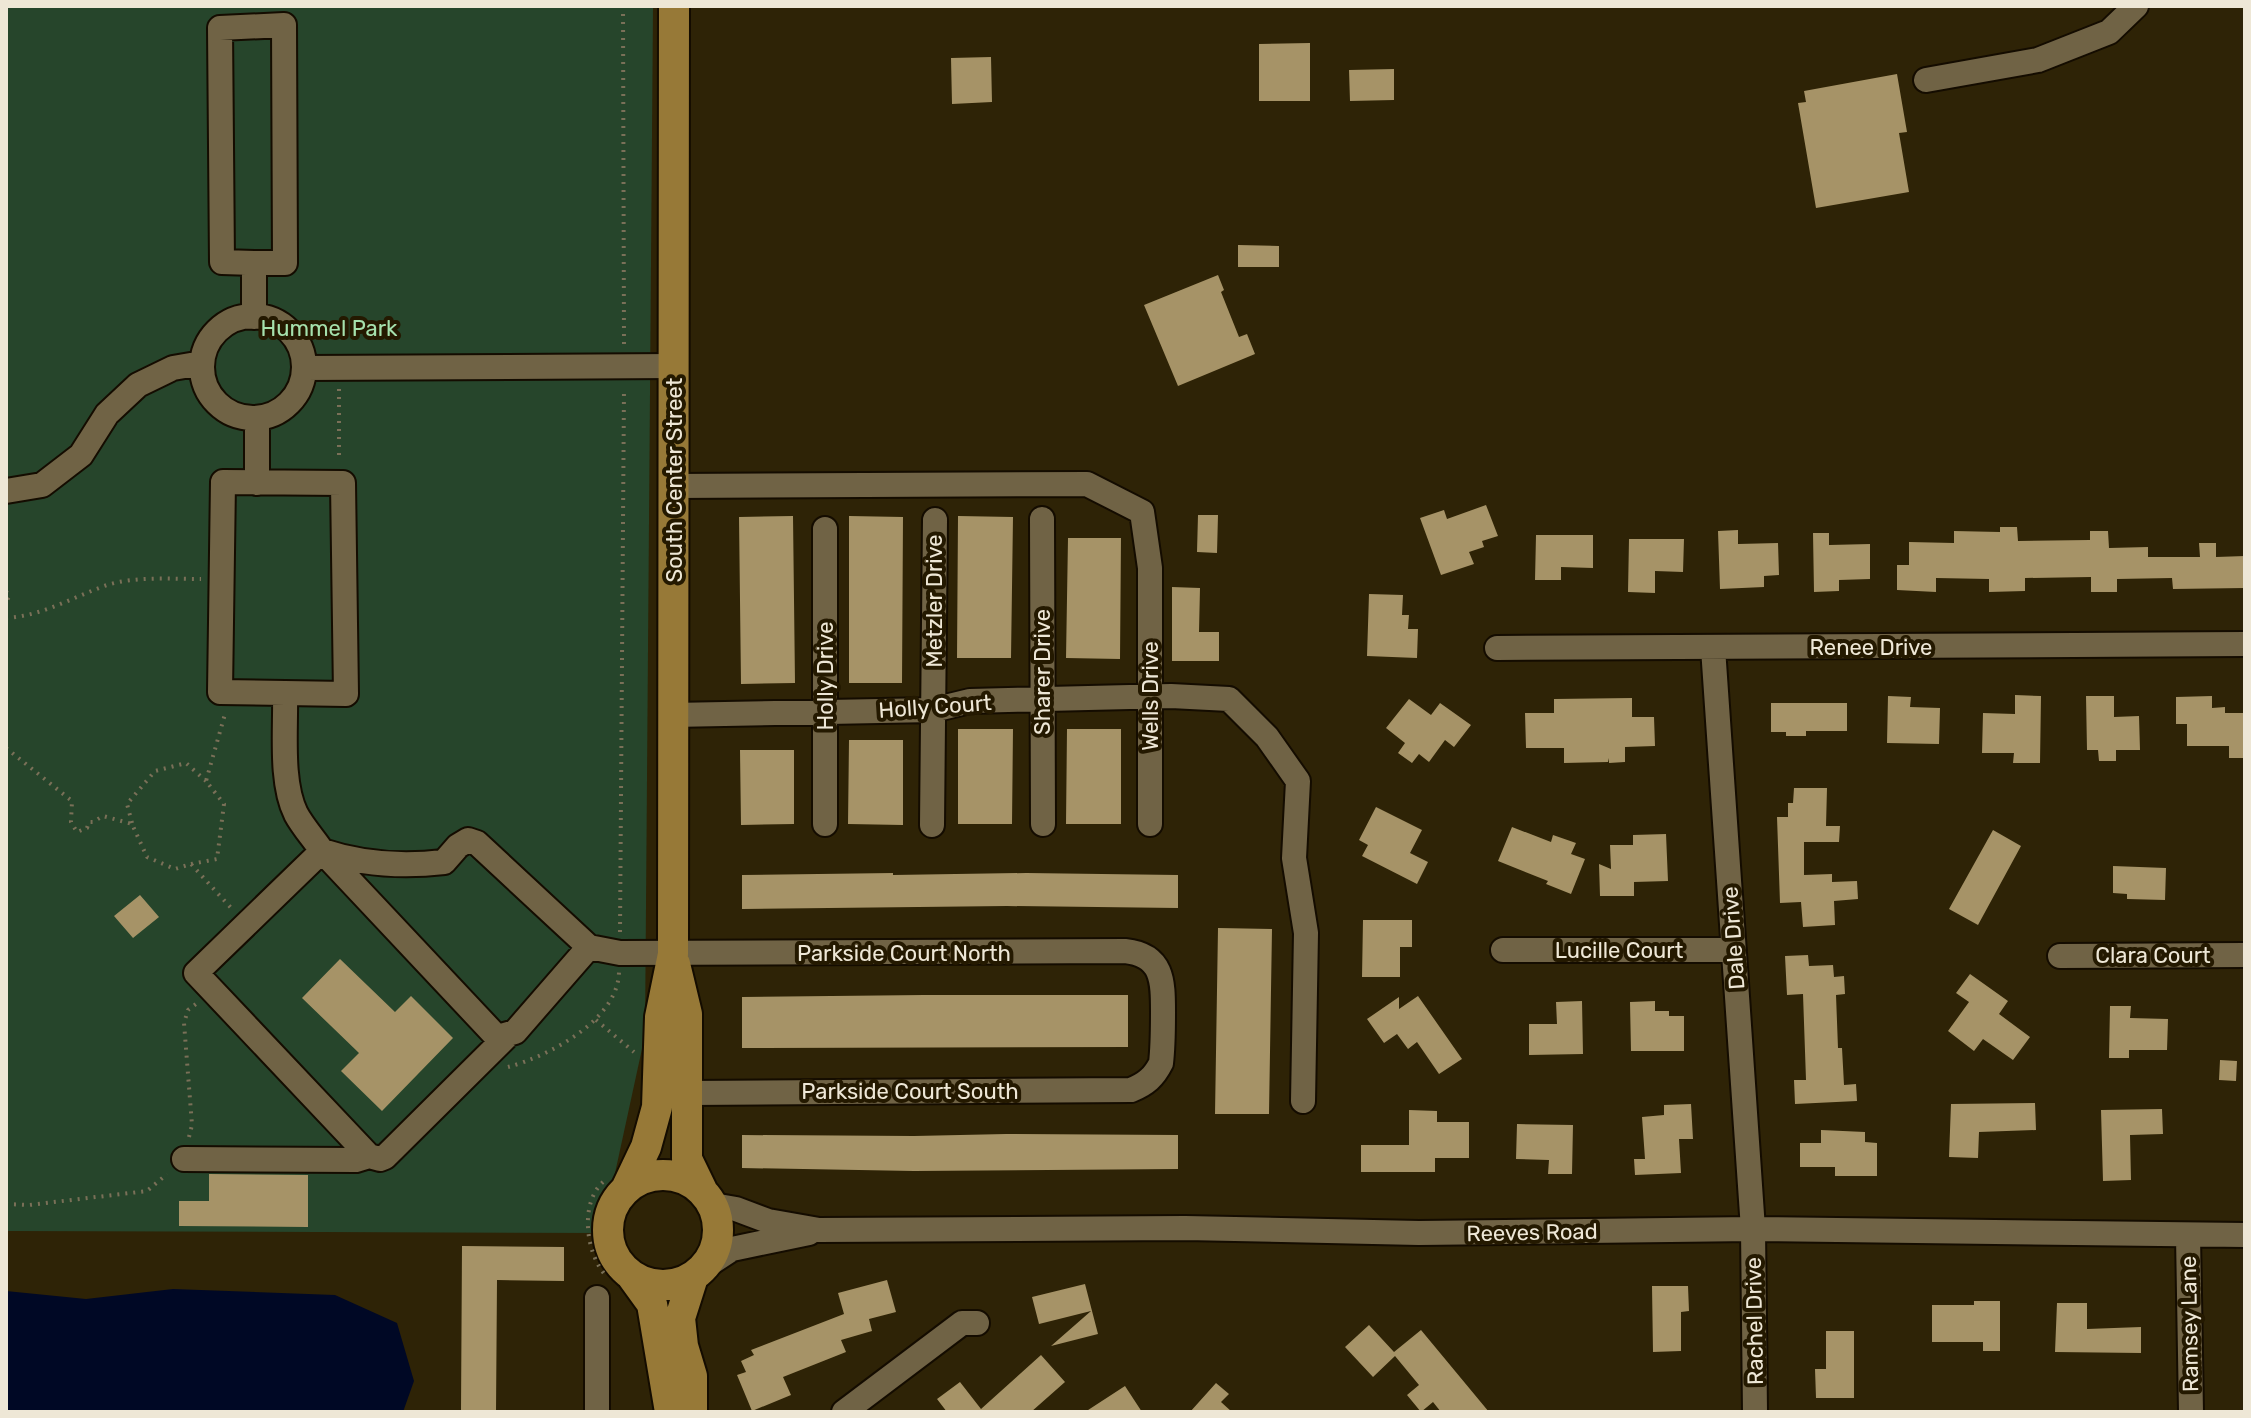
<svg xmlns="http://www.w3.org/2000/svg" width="2251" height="1418" font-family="Rubik,sans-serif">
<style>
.green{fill:#26452b}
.water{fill:#000825}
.building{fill:#a69367}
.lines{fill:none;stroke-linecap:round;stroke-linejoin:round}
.minor-casing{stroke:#140c00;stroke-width:28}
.major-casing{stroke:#140c00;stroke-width:34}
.path{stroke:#7a7058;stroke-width:4;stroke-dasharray:2 6;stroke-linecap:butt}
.minor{stroke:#706345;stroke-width:24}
.major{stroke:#977937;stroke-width:30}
.labels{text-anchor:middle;stroke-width:8;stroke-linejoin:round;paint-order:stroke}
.park-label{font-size:22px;fill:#a5e1ad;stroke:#241900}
.street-label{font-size:22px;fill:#eee7d6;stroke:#241900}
</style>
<rect width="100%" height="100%" fill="#2e2306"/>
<path class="green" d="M6,6H653L645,1035L602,1233L6,1231Z"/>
<path class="water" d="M173,1289L335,1295L397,1323L414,1381L403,1412H6V1291L86,1299Z"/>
<path class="building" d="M1310,43V101H1259V44Z
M991,57L992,102L952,104L951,58Z
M1394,69V100L1350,101L1349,70Z
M1897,74L1907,132L1899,133L1909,192L1816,208L1798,103L1806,102L1804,91Z
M1238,245L1279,246V267H1238Z
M1218,275L1224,290L1221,292L1239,337L1247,334L1255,354L1178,386L1144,305Z
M1486,505L1498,536L1482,541L1484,547L1469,552L1474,564L1441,575L1420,518L1444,510L1447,519Z
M1198,515H1218L1217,553L1197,552Z
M793,516L795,683L741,684L739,517Z
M849,516L903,517L902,683H849Z
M958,516L1013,517L1011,658H957Z
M2000,527H2017L2018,541L2090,540V531H2108L2109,548L2148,547V557H2200L2199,543H2216V557L2245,556V588L2173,589L2172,578L2117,579V592H2091V577L2025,578V591L1989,592V579L1936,578V592L1897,590V565H1909V542L1954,543V531L2000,532Z
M1738,530V544L1778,543L1779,575L1764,576V587L1720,589L1718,531Z
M1813,533H1829V545L1870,544V579L1839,580V591L1814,592Z
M1536,535H1593V568L1561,567V580H1535Z
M1068,538H1121L1120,659L1066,658Z
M1629,539H1684L1683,572L1655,571V593L1628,592Z
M1172,587L1200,588L1199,632H1219V661H1172Z
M1369,594L1403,595L1402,615H1409L1408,629H1418L1417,658L1367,656Z
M2015,695L2041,696L2040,763H2013L2014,753H1982L1983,713L2015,714Z
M1888,696L1911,697L1910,707L1940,708L1939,744L1887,743Z
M2086,696H2114V717L2139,716L2140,750H2116V761H2099L2098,750H2087Z
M2212,696V708L2225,707V713H2245V758H2229V746H2187V724H2176V697Z
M1632,698V717H1654L1655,746L1625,747V762L1609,763V758L1608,762L1564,763V748H1526L1525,713H1554V699Z
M1409,699L1431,715L1440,703L1471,725L1454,747L1445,740L1429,762L1419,754L1412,763L1398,753L1405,743L1386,728Z
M1771,703H1847V731H1806V736H1786V732H1771Z
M958,729H1013L1012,824H958Z
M1067,729H1121V824H1066Z
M849,740H903V825L848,824Z
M740,750H794V824L741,825Z
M1794,788H1827L1826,826H1840L1839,842H1804V875L1832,874V882L1857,881L1858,899L1834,901L1835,925L1803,927L1801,902L1780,903L1777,817H1788V803H1793Z
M1376,807L1422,830L1410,853L1428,862L1417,884L1362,856L1368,845L1359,840Z
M1512,827L1551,842L1553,835L1576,843L1571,854L1585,859L1571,894L1546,884L1548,881L1498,861Z
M1993,830L2021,846L1978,925L1949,909Z
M1666,834L1668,881L1634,882V896H1600L1599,864L1611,869L1610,845H1633V835Z
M2113,866L2166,868L2165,900L2127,899V894L2113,893Z
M893,873V875L1026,873L1178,875V908L1007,906L742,909V875Z
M140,895L159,917L133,938L114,916Z
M1363,920H1412V947H1400V977H1362Z
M1218,928L1272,929L1269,1114H1215Z
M1808,955L1809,966L1833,965L1834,977L1844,976L1845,994L1836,995L1838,1048H1842L1844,1085L1856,1084L1857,1101L1795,1104L1794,1080H1806L1803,994L1787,995L1785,956Z
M340,959L395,1012L411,996L453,1038L382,1111L341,1071L359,1053L302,998Z
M1970,974L2008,1001L1999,1014L2030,1037L2013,1060L1983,1039L1974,1051L1948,1031L1969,1002L1956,993Z
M924,995H1128V1047L742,1048V997Z
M1418,996L1462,1059L1439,1074L1417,1042L1408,1049L1397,1034L1384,1043L1367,1019L1399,997V1009Z
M1582,1001L1583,1054L1529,1055V1024H1557L1556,1002Z
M1655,1001V1011H1669V1016H1684V1051H1631L1630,1002Z
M2110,1006H2131L2130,1018L2168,1019L2167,1050H2129V1058H2109Z
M2220,1060L2237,1061L2236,1081L2219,1080Z
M2035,1103L2036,1130L1979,1132L1978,1158L1949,1157L1951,1104Z
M1691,1104L1693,1139H1679L1681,1173L1635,1175L1634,1159H1645L1642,1117L1664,1115V1105Z
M2162,1109L2163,1134L2130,1135L2131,1180L2103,1181L2101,1110Z
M1409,1110L1437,1111V1122H1469V1158H1435V1172H1361V1145H1409Z
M1517,1124L1573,1125L1572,1174H1548L1549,1160L1516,1159Z
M1821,1130L1865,1132V1142L1877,1143V1176H1835V1167H1800V1143H1821Z
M1006,1134L1178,1135V1169L914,1171L742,1168V1135L914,1136Z
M209,1174L308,1175V1227L179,1226V1201H209Z
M462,1246L564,1247V1281L497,1280L496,1412H461Z
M887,1280L896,1312L869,1319L872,1331L841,1340L846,1352L783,1377L791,1395L752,1411L737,1375L746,1372L741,1361L754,1355L751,1350L844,1314L838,1293Z
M1085,1284L1098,1334L1051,1346L1091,1311L1039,1324L1032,1297Z
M1652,1286H1688L1689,1311L1681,1312V1351L1653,1352Z
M1974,1301H2000V1351H1983V1342H1932V1305H1974Z
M2057,1303H2087V1329L2141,1327V1353L2055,1352Z
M1369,1325L1394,1352L1421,1330L1489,1412H1441L1433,1402L1421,1412L1407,1395L1419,1385L1395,1356L1373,1377L1345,1347Z
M1826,1331H1854V1398H1816L1815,1369H1826Z
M1041,1355L1065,1382L1031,1412H947L937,1399L960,1382L981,1409Z
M1216,1383L1229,1394L1221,1402L1232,1412H1190Z
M1125,1386L1142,1412H1085Z"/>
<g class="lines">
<defs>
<path id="minor" d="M1926,80L2038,60L2109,32L2136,6
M254,263H285L284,25L220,28L222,262L254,263V317
M202 367a51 51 0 1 1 102 0a51 51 0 1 1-102 0Z
M304,368L674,366
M257,483V418
M674,486L1087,484L1142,512L1150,568V824
M6,491L42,485L81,455L107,414L138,385L173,368L202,363
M1042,519L1043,824
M1497,648L2245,644
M1713,648L1753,1229L1755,1412
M285,693L220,692L223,482L343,483L346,694L285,693C286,729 280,782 296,814C303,827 314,839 322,851L196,973L369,1156L380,1159L385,1157L508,1035
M672,715L933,710L970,701L1171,696L1229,699L1267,737L1298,781L1294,858L1306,933L1303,1101
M825,824V529
M932,825L935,520
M589,947L515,1032L501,1036L494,1034L322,851C361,864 403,867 444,862L458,846L468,840L477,843L589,947L620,953L1125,951C1163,955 1163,981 1163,1012C1163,1029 1163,1046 1161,1063C1154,1077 1146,1084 1131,1090L689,1093
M1503,950H1734
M2060,956L2245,955
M184,1159L356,1160L369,1156
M713,1205L736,1209L768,1221L819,1230L1185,1228L1419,1233L1753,1229L2245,1235
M2188,1236L2191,1412
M706,1266L732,1249L809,1233
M597,1298V1412
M844,1412L962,1323H977"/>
<path id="major" d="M675,964L687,1014V1159L702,1190
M608 1230a55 55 0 1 1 110 0a55 55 0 1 1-110 0Z
M626,1189L646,1147L657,1107L660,1017L673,954L674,6
M631,1275L652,1304L670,1412
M692,1412V1376L683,1346L680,1318L693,1277"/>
</defs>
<use href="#minor" class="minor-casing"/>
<use href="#major" class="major-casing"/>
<path class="path" d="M623,6L624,344
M339,389V460
M6,592L10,595L6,602
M6,618C42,616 73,597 107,585C136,576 172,579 201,579
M6,748L72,801L71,822L77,832L87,828L89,822H93L103,816L132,824L147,857L175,869L191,864L232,909
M132,823L127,804L155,771L186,763L206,781
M191,864L217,859L224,804L206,781L225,714
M620,932L624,388
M596,1020L634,1052
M508,1067C549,1056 618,1020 619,972
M189,1137L192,1125L184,1023L188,1010L196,1004
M603,1182C579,1204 586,1255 607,1277
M6,1204L29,1205L147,1191L167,1174"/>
<use href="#minor" class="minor"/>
<use href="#major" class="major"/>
</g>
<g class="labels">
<g class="park-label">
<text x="329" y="336">Hummel Park</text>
</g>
<g class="street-label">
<text transform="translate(674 480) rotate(-90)" y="8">South Center Street</text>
<text transform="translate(934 601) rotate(-90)" y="8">Metzler Drive</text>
<text x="1871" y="655">Renee Drive</text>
<text transform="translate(1042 672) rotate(-90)" y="8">Sharer Drive</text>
<text transform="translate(825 676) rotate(-90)" y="8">Holly Drive</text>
<text transform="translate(1150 696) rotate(-90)" y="8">Wells Drive</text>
<text transform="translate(935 706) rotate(-4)" y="8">Holly Court</text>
<text transform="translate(1733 938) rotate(-94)" y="8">Dale Drive</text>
<text x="1619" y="958">Lucille Court</text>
<text x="904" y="961">Parkside Court North</text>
<text x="2153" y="963">Clara Court</text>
<text x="910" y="1099">Parkside Court South</text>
<text transform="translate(1532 1232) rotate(-1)" y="8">Reeves Road</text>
<text transform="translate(1754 1321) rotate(-91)" y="8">Rachel Drive</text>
<text transform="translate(2189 1324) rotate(-91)" y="8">Ramsey Lane</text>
</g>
</g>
<rect width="2251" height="1418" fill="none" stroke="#eee7d6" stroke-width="16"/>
</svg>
